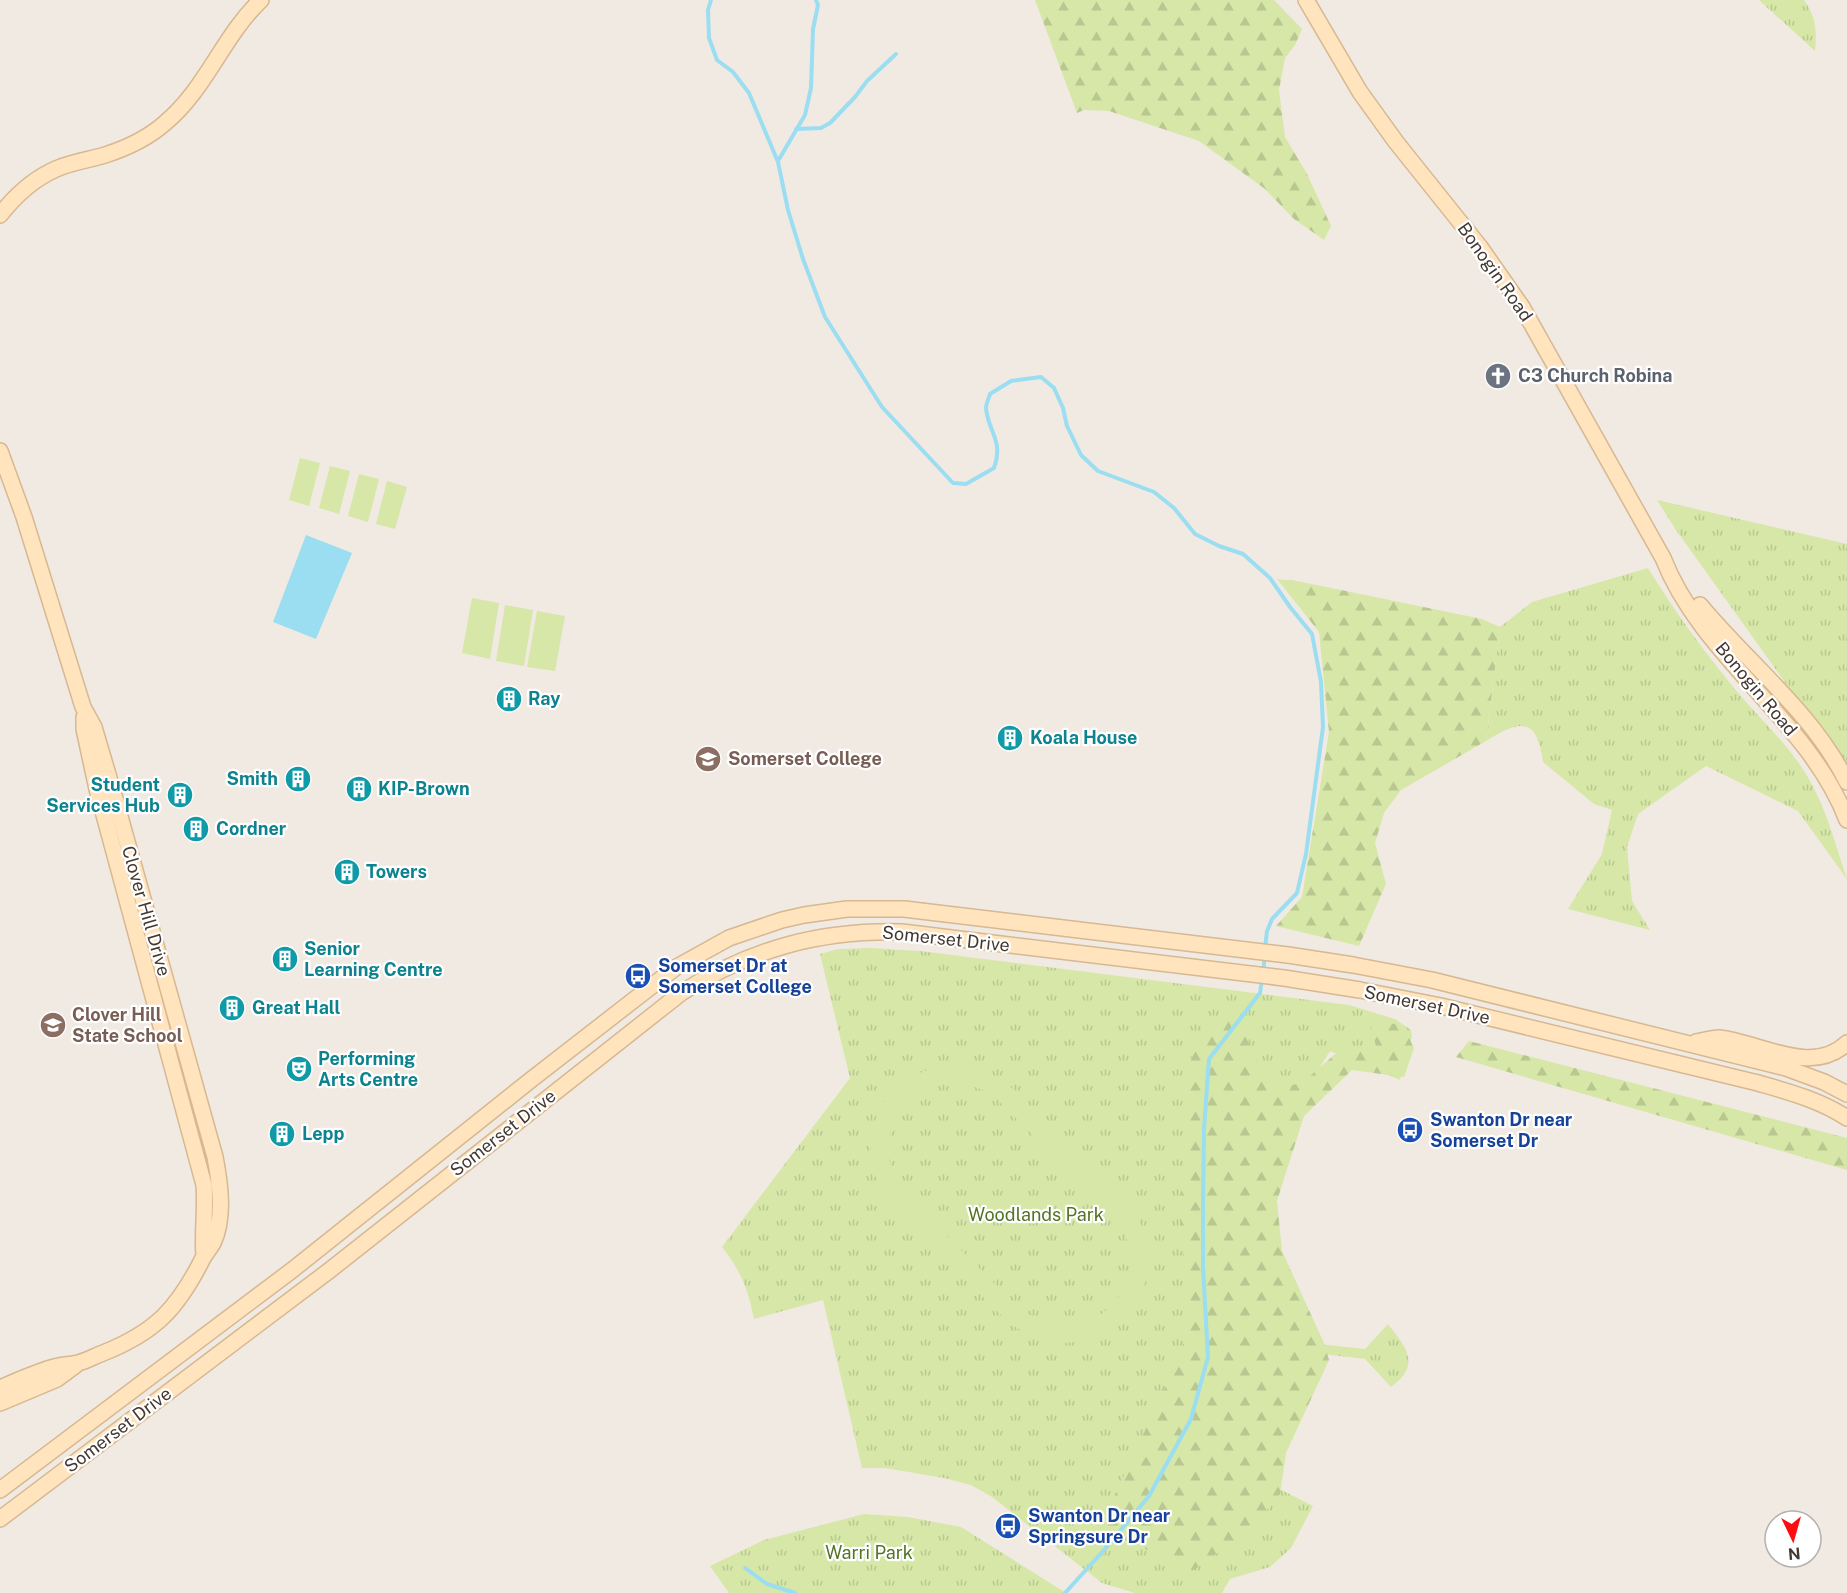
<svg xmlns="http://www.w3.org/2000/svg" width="1847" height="1593" font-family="'Public Sans',sans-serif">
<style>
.grass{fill:url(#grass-tufts)}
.forest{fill:url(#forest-firs)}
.pitch{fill:#d6e7a8;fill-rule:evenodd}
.water{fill:#9bddf1}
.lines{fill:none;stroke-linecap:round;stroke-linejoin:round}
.stream{stroke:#9bddf1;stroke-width:4}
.secondary-casing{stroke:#d6b892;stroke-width:18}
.secondary{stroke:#ffe4be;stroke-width:15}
.labels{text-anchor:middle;stroke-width:4.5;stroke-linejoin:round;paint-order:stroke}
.street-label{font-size:18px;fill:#433932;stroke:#fff}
.worship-label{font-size:18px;font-weight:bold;fill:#5b616d;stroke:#fff;text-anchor:start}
.culture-label{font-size:18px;font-weight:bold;fill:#0d838f;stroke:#fff;text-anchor:start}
.education-label{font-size:18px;font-weight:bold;fill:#785e54;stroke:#fff;text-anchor:start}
.transit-label{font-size:18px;font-weight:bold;fill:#164399;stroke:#fff;text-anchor:start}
.park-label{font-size:18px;fill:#517425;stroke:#fff}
</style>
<defs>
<pattern id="grass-tufts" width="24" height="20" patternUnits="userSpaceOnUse" patternTransform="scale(1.5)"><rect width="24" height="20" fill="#d6e7a8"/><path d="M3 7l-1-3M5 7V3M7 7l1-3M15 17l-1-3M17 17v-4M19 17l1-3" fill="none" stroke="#b9c791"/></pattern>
<pattern id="forest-firs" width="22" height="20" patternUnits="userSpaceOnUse" patternTransform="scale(1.5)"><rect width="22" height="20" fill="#d6e7a8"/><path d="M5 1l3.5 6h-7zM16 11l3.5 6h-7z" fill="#b9c791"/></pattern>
</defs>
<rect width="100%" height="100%" fill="#f1eae2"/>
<path class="grass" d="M1759,0H1804C1816,17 1817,31 1815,51Z
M1657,500L1847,544V769L1676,530Z
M1648,568C1673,609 1703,650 1734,688C1755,714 1781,737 1800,765C1824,799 1834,840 1847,879L1798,811L1706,766L1638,814L1627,847L1632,901L1650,930L1568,909L1602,854L1612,810L1594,804L1543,762C1537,716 1520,720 1486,741L1500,627L1532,602Z
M870,948L920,951L1349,1005L1395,1019L1411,1030L1412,1036L1400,1080L1330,1051L1295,1107L1272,1172V1256L1318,1344L1365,1349L1388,1324C1398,1338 1416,1355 1405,1373C1402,1378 1396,1383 1391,1387L1365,1359L1323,1354L1268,1483L1313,1506L1291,1548L1270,1567L1230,1579L1222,1593H1135L1102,1583L992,1497L971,1485L944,1478L885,1468H862L823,1300L754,1319C748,1289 741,1271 722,1247L850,1078L820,954L838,949Z
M864,1514L908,1517L961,1527L1066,1593H729L710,1566L764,1540Z"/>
<path class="forest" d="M1035,0H1274L1302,29L1295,45L1285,58L1279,90L1285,137L1307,174L1331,226L1324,240L1294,219L1265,189L1199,141L1109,111L1084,110L1077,113Z
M1277,579L1297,581L1482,619L1500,627L1486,741L1401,790L1384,813L1375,843L1386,884L1359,946L1276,926L1302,897L1329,732L1319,632Z
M1237,1001L1252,1054L1277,1088L1302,1083L1342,1048L1377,1050L1370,1023L1402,1024L1414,1048L1404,1077L1352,1070L1304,1116L1277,1201L1282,1251L1324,1343L1329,1360L1286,1453L1280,1494L1251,1529L1194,1570L1099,1529L1176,1364L1189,1325L1180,1219L1193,1035Z
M1469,1041L1847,1138V1170L1456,1057Z"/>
<path class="pitch" d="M300,458L320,463L309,506L289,500Z
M330,466L350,471L339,514L319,508Z
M359,474L379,479L368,522L348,516Z
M387,481L407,487L395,529L376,524Z
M472,598L499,603L490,659L462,653Z
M505,605L533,610L524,666L496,661Z
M537,611L565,616L555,671L527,667Z
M959,1065L984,1071L1006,1082L1125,1200C1199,1286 1084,1394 1002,1316L892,1206C844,1146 881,1066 959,1065ZM945,1084C963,1083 978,1086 994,1096L1119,1222C1161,1295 1075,1360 1014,1303L904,1193C872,1149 891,1096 945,1084Z"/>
<path class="water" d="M306,535L352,553L316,639L273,622Z"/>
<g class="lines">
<path class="stream" d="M711,0L708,10L709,38L717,60L733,72L749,93L778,162L788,210L803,259L825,317L882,407L953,483L966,484L994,468C1004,440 988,432 986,408C986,404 989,398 990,394L1011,381L1041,377L1054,388L1063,408L1067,426L1081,455L1098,471L1154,492L1174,508L1195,534L1219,546L1243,554L1270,578L1290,607L1312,634L1321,682L1323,727L1306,854L1297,893L1272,919L1267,931L1265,948
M796,129L821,128L830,123L855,97L867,81L896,54
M778,161L805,115L811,88L813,29L818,5L816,0
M1263,972L1265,955
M745,1568L767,1584L795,1593
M1065,1593L1104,1550L1149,1496L1191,1419L1208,1357L1203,1267V1205L1204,1129L1209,1059L1260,993L1262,979"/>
<defs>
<path id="secondary" d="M1306,0L1360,92L1396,142L1480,247L1522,307L1663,558C1702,658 1809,720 1847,820
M0,215C15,196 33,179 56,169C72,162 89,160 105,155C127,148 148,138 165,123C206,89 223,36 261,0
M0,451L24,517L83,707L94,727L114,795L215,1157C220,1183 225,1218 213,1243C210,1248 206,1253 203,1258C178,1308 156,1332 103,1353C95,1356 86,1361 78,1363C69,1365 59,1365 51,1368C34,1373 17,1381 0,1388
M1700,605C1749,664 1813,713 1847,782
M84,717V729L97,789L204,1185C206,1209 202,1232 204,1256
M1696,1042C1703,1041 1711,1038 1719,1038C1760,1042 1811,1077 1847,1043
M0,1403L57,1379L76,1365
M0,1490L291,1271L532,1079L675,968L729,938L782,920L804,915L847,909H904L1288,955L1353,965L1432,980L1786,1068L1824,1082L1847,1094
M0,1519L330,1270L681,993C750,949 820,930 902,932L1284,978L1360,990L1441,1006L1758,1083C1789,1092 1820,1100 1847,1118"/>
</defs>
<use href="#secondary" class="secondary-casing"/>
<use href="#secondary" class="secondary"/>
</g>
<defs>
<symbol id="church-disc" viewBox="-11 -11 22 22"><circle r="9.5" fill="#6b7280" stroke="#fff"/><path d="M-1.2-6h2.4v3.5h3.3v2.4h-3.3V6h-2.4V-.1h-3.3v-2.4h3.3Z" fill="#fff"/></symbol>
<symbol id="building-disc" viewBox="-11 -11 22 22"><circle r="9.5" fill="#0f9aa8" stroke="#fff"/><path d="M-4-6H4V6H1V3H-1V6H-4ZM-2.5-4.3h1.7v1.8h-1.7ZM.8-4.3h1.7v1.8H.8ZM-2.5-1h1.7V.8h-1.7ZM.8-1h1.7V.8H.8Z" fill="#fff"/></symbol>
<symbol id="school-disc" viewBox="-11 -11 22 22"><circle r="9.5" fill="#8d6e63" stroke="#fff"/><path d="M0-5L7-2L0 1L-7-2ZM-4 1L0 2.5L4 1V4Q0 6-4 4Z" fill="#fff"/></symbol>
<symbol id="bus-disc" viewBox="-11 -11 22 22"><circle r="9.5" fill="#1a4fb4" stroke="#fff"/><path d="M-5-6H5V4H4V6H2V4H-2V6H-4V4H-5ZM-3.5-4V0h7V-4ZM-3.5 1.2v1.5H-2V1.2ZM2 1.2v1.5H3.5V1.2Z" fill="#fff"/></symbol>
<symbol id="theatre-disc" viewBox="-11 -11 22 22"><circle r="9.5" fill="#0f9aa8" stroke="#fff"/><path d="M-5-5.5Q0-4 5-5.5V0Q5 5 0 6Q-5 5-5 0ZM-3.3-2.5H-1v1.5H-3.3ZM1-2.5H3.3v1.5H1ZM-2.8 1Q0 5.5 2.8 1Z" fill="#fff"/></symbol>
</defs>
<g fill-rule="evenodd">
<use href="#church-disc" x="1483" y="361" width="30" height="30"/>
<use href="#building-disc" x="494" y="684" width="30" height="30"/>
<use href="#building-disc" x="995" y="723" width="30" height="30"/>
<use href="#school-disc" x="693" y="744" width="30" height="30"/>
<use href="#building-disc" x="283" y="764" width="30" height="30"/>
<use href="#building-disc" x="344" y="774" width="30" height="30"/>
<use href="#building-disc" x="165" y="780" width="30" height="30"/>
<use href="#building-disc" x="181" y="814" width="30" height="30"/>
<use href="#building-disc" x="332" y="857" width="30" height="30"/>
<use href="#building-disc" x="270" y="944" width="30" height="30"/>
<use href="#bus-disc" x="623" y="961" width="30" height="30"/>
<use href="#building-disc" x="217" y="993" width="30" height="30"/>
<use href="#school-disc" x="38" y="1010" width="30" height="30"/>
<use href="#theatre-disc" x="284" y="1054" width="30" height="30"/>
<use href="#bus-disc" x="1395" y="1115" width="30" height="30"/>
<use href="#building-disc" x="267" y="1119" width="30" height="30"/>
<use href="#bus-disc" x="993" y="1511" width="30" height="30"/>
</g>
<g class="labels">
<g class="street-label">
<text transform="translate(1495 272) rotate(55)" y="6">Bonogin Road</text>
<text transform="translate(1756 689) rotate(50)" y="6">Bonogin Road</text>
<text transform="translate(146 911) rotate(74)" y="6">Clover Hill Drive</text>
<text transform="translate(946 939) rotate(6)" y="6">Somerset Drive</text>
<text transform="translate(1427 1005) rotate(12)" y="6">Somerset Drive</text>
<text transform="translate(503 1133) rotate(-38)" y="6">Somerset Drive</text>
<text transform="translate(118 1430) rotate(-37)" y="6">Somerset Drive</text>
</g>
<g class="worship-label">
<text x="1518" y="382">C3 Church Robina</text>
</g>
<g class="culture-label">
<text x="528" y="705">Ray</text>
<text x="1030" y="744">Koala House</text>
<text x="278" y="785" text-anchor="end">Smith</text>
<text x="160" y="791" text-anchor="end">Student<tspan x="160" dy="21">Services Hub</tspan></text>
<text x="378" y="795">KIP-Brown</text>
<text x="216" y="835">Cordner</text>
<text x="366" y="878">Towers</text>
<text x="304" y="955">Senior<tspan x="304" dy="21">Learning Centre</tspan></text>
<text x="252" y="1014">Great Hall</text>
<text x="318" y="1065">Performing<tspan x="318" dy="21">Arts Centre</tspan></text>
<text x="302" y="1140">Lepp</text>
</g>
<g class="education-label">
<text x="728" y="765">Somerset College</text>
<text x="72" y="1021">Clover Hill<tspan x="72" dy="21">State School</tspan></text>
</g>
<g class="transit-label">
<text x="658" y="972">Somerset Dr at<tspan x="658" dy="21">Somerset College</tspan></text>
<text x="1430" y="1126">Swanton Dr near<tspan x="1430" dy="21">Somerset Dr</tspan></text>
<text x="1028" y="1522">Swanton Dr near<tspan x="1028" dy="21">Springsure Dr</tspan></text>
</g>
<g class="park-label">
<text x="1036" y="1221">Woodlands Park</text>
<text x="869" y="1559">Warri Park</text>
</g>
</g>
<g transform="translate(1793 1539) rotate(175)"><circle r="28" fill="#ffffff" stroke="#b4b0ad" stroke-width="1.5"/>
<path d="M0-4.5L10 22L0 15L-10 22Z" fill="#ff0b10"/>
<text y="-9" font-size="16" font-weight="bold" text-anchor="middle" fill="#433932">N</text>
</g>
</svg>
